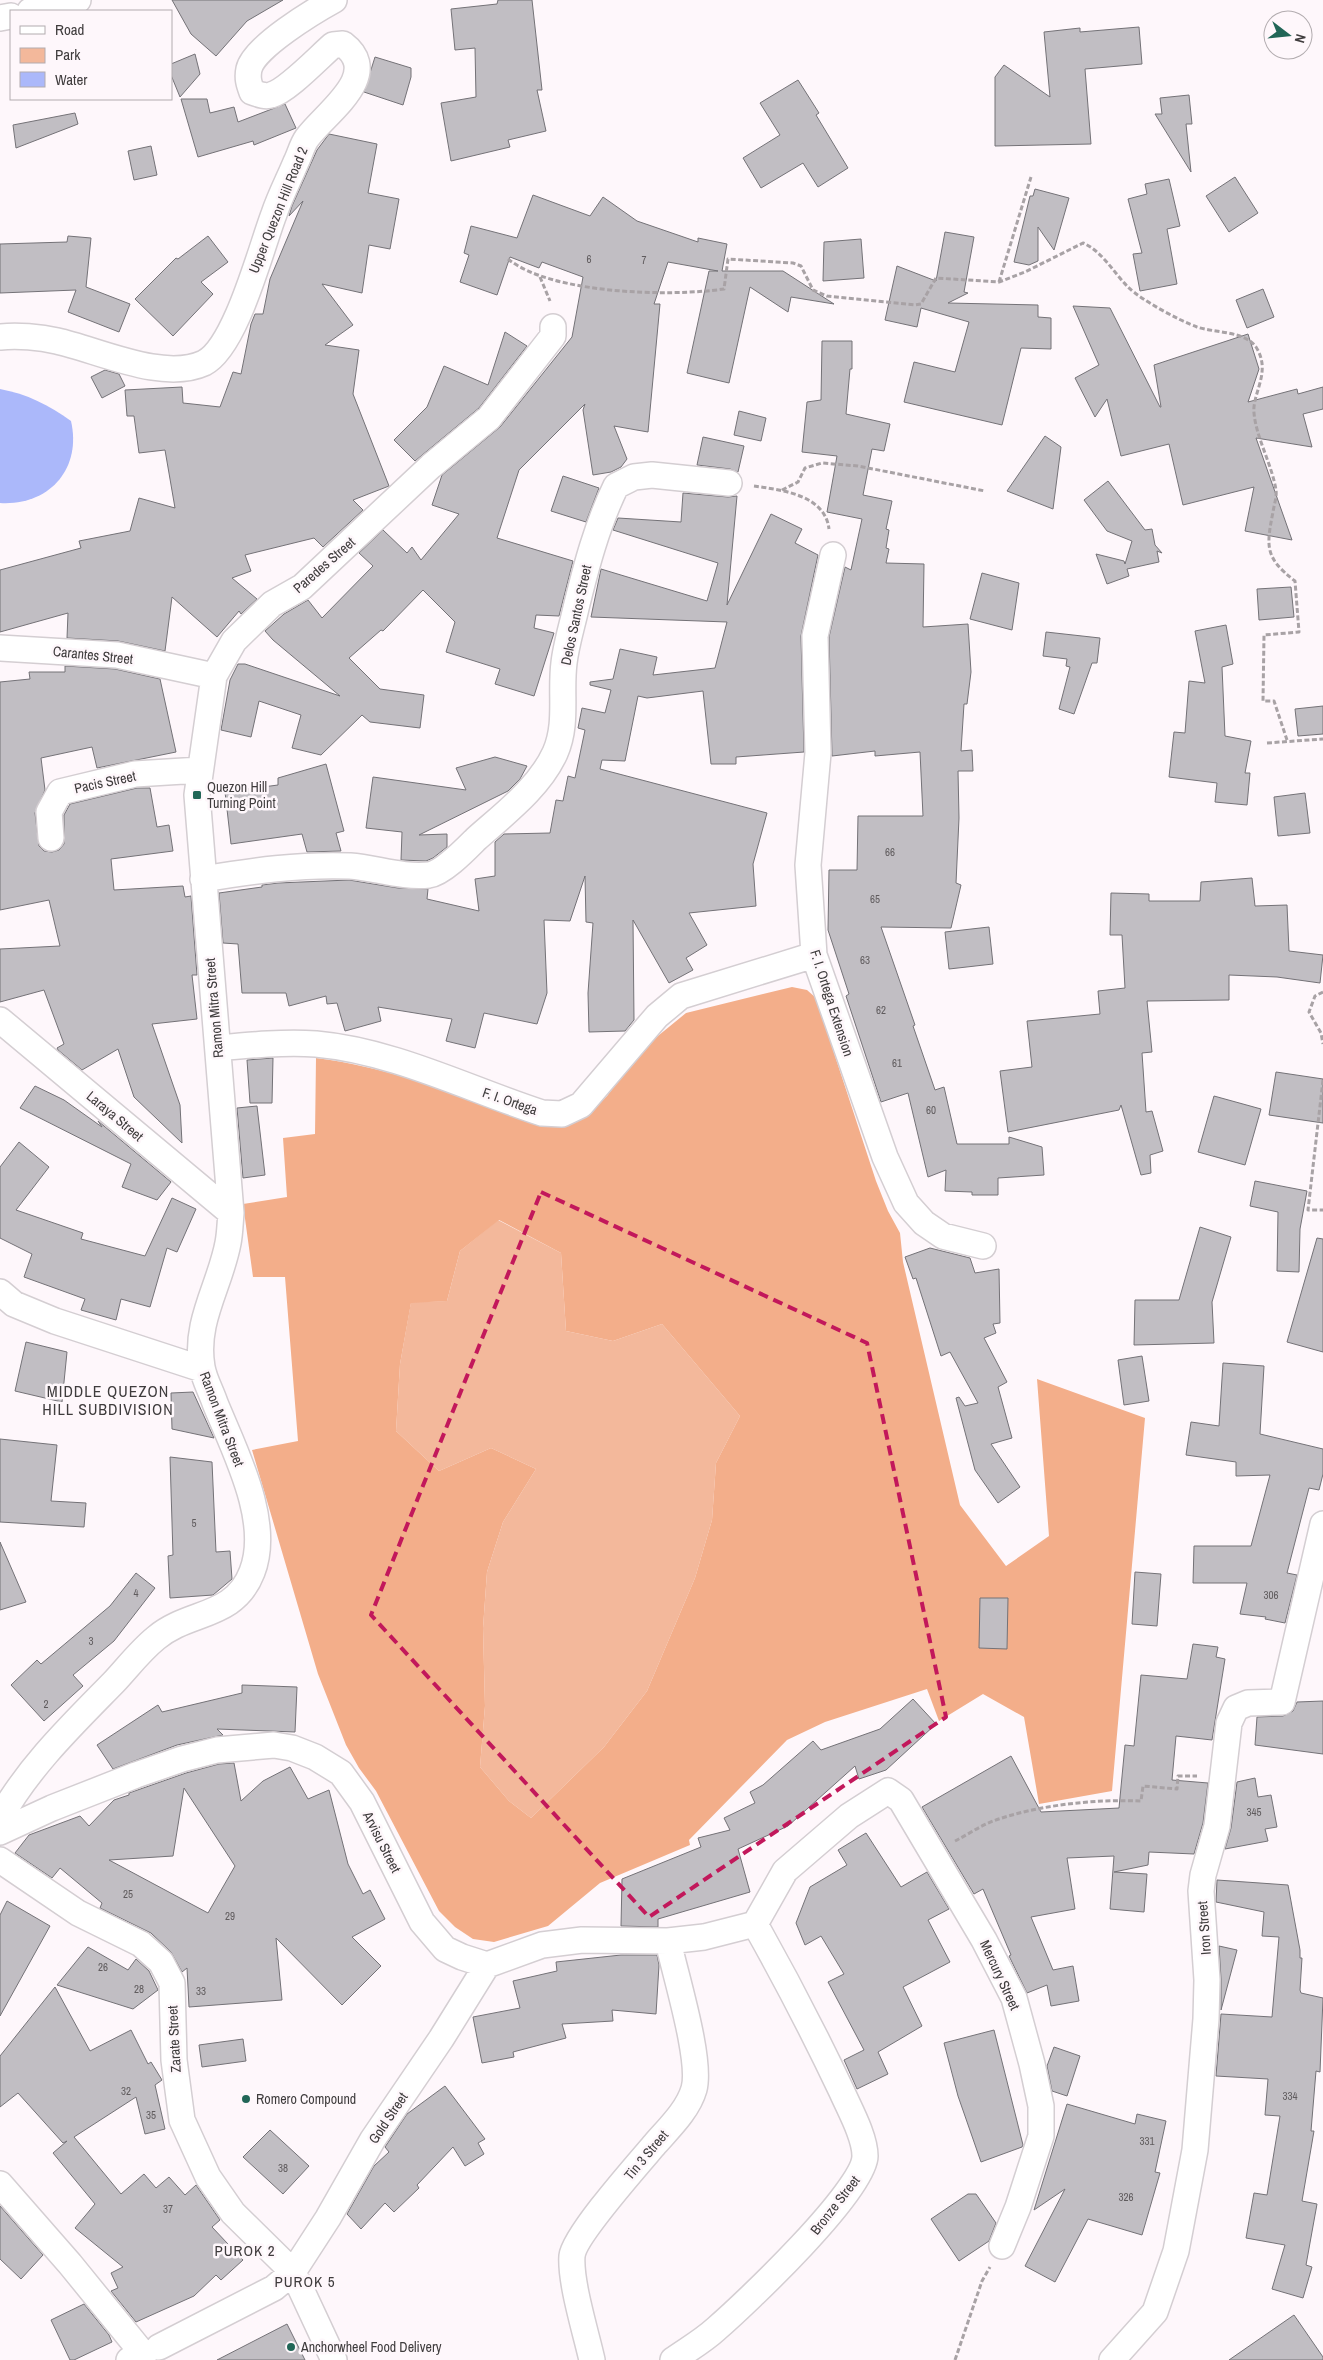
<svg xmlns="http://www.w3.org/2000/svg" width="1323" height="2360" font-family="'Archivo Narrow',sans-serif">
<style>
.green{fill:#f3b89b}
.forest{fill:#f3ae8a;fill-rule:evenodd}
.water{fill:#abb8fa}
.building{fill:#c1bec3;stroke:#747277;fill-rule:evenodd}
.lines{fill:none;stroke-linecap:round;stroke-linejoin:round}
.street-casing{stroke:#d4ced2;stroke-width:28}
.path{stroke:#a8a2a5;stroke-width:3;stroke-dasharray:5 2.5;stroke-linecap:butt}
.street{stroke:#fff;stroke-width:25}
.marked{fill:none;stroke:#c2185b;stroke-width:4;stroke-dasharray:10 6;stroke-linejoin:round}
.poi-dot{fill:#216657;stroke:#fef7fb;stroke-width:2}
.labels{text-anchor:middle;stroke-width:5;stroke-linejoin:round;paint-order:stroke}
.number-label{font-size:11px;fill:#605c5e}
.street-label{font-size:14px;fill:#3f3c3d;stroke:#fef7fb}
.poi-label{font-size:14px;fill:#3f3c3d;stroke:#fef7fb;text-anchor:start}
.neighbourhood-label{font-size:15px;letter-spacing:1px;fill:#3f3c3d;stroke:#fef7fb}
.quarter-label{font-size:16px;letter-spacing:1px;fill:#3f3c3d;stroke:#fef7fb}
</style>
<rect width="100%" height="100%" fill="#fef7fb"/>
<path class="green" d="M498,1220L561,1253L566,1331L613,1341L662,1324L740,1416L716,1463L712,1520L695,1578L647,1691L604,1747L531,1818L509,1801L480,1767L485,1706L483,1628L487,1572L503,1522L536,1469L491,1448L439,1471L396,1431L400,1364L411,1302L447,1301L460,1251Z"/>
<path class="forest" d="M792,987L807,990L816,998L876,1181L888,1211L900,1233L903,1262L960,1505L1006,1566L1049,1536L1037,1379L1145,1418L1112,1791L1039,1804L1024,1717L983,1694L939,1721L927,1689L825,1722L787,1740L689,1840L690,1845L600,1883L548,1926L494,1942L473,1939L455,1927L439,1911L376,1791L359,1768L346,1745L318,1674L252,1450L298,1441L285,1277H253L243,1204L287,1197L283,1138L315,1134L316,1058C396,1068 471,1100 548,1126L569,1122L591,1111L607,1096L642,1049L686,1013ZM499,1220L561,1253L566,1331L613,1341L662,1324L740,1416L716,1463L712,1520L695,1578L647,1691L604,1747L531,1818L509,1801L480,1767L485,1706L483,1628L487,1572L503,1522L536,1469L491,1448L439,1471L396,1431L400,1364L411,1303L447,1301L460,1251Z"/>
<path class="water" d="M0,389C27,394 49,405 71,421C82,469 49,506 0,503Z"/>
<path class="building" d="M172,0H283L247,21L216,56L191,34Z
M498,0H532L542,90H537L546,131L508,140L510,147L451,161L441,103L476,97L475,48L455,50L451,9L497,4Z
M1139,27L1142,64L1085,69L1091,144L995,146V77L1004,65L1050,97L1044,32L1080,28V32Z
M195,54L200,74L180,97L171,75V64Z
M375,57L411,68V77L403,105L364,92Z
M798,80L819,113L816,115L848,168L818,187L803,163L761,188L743,158L780,135L760,103Z
M1189,95L1192,124H1186L1191,172L1155,114H1162L1160,98Z
M181,99H207L210,113L234,107L238,122L285,104L296,128L254,145L253,141L198,157Z
M75,113L78,124L16,148L13,125Z
M329,134L377,144L368,193L399,199L390,249L369,245L362,293L322,284L353,325L325,345L359,350L353,394L389,486L353,500L363,510L323,547L314,538L245,555L251,571L232,578L257,599L241,614L239,611L217,637L172,597L165,651L118,641L67,638L68,613L0,632V570L81,548L79,541L130,531L139,498L175,508L165,450L139,453L134,416H127L125,390L182,387L183,403L220,407L233,372L241,374L251,324L255,314H263L270,279L303,201L289,216L292,206L317,150Z
M151,146L157,175L134,180L128,151Z
M1235,177L1258,213L1229,232L1206,196Z
M1169,179L1180,226L1167,229L1177,284L1140,291L1133,254L1142,253L1128,199L1147,194L1145,184Z
M1035,189L1069,198L1054,250L1038,227V261L1029,265L1014,262L1030,196H1033Z
M533,195L590,216L603,197L637,221L698,242V238L727,244L722,271H783L834,304L791,297L788,312L750,287L729,383L687,373L709,271H718L668,262L654,304H660L648,432L614,426L627,459L621,467L611,472L593,475L583,410L585,404L519,470L497,538L573,561L559,616L536,615L534,628L554,633L534,696L495,684L500,669L446,652L455,622L423,590L383,631L381,630L349,658L380,689L424,695L420,728L370,722L362,715L321,755L292,748L301,715L259,701L251,737L221,730L230,680L238,664H245L340,696L273,640L265,631L284,614L308,600L322,618L373,566L359,553L383,530L407,553L412,547L421,560L459,514L432,505L442,475L500,427L572,337L583,277L542,262L539,268L510,257L497,295L460,282L469,255L464,253L471,226L517,238Z
M945,232L974,237L964,292L968,293L948,303L1038,305V317L1051,318V349L1021,348L1002,425L904,402L914,362L955,372L969,322L921,308L917,327L885,320L897,266L936,281Z
M68,236L91,238L86,287L130,304L119,332L68,312L76,290L0,293V244L67,242Z
M208,236L228,262L201,282L213,294L173,336L135,299L176,258L178,259Z
M861,239L864,278L823,281L824,242Z
M1263,289L1274,317L1247,328L1236,300Z
M1073,306L1110,308L1160,407H1161L1154,365L1248,334L1259,369L1248,402L1297,389L1298,394L1323,387V409L1303,414L1312,447L1256,438L1292,540L1245,531L1254,487L1183,505L1169,444L1121,456L1107,399L1095,417L1075,378L1099,365Z
M505,332L527,346L479,408L415,461L394,440L427,407L444,366L488,385Z
M822,341H852V369H850L846,414L890,424L884,451L872,449L863,495L892,501L886,529L889,530L886,548L889,549L886,563L924,564L923,627L968,624L971,672L967,704H964L961,751L972,750L973,771H958L959,818L956,883L961,885L951,928L881,927L915,1025L913,1026L935,1090L944,1087L957,1144H1009V1137L1042,1147L1044,1175L998,1178V1195H972V1192L945,1191L946,1170L928,1177L908,1093L881,1102L846,996L849,994L828,930L829,870H857L858,816H923L920,752L875,756V751L832,756L829,637L845,567L851,570L862,519L827,512L837,456L802,452L807,402L821,400Z
M105,370L119,374L125,386L102,398L91,377Z
M739,411L766,418L761,441L734,435Z
M1045,436L1061,447L1053,509L1007,491Z
M703,437L744,446L738,472L730,469L697,465Z
M563,476L599,488L586,522L551,511Z
M1108,481L1145,530L1152,529L1155,545L1162,553L1157,551L1159,562L1127,569L1129,576L1107,584L1096,554L1124,561L1125,564L1132,541L1107,531L1084,500Z
M683,493L728,497L737,496L727,605L771,514L802,529L795,543L818,555L801,636L804,752L736,757V764H711L703,691L647,698L638,696L625,761L602,760L600,769L767,813L753,864L756,906L689,913L707,945L686,958L693,970L669,983L633,920L634,1020L625,1031L589,1032L588,993L593,923L586,922L585,876L570,921L544,920L547,993L537,1024L484,1013L475,1048L446,1041L452,1019L378,1007L381,1021L345,1031L337,1003L327,1004L326,996L289,1006L286,993H242L238,944L223,943L219,893L262,887V885L278,883L349,880L398,888L428,889L427,899L479,911L475,879L495,876V842L504,834L550,833L556,800L563,801L568,776L575,778L585,730L578,728L582,708L605,713L611,690L590,685V682L613,679L620,649L657,657L653,675L715,668L727,622L591,617L601,569L707,601L718,563L613,530L618,518L681,522Z
M982,573L1019,583L1012,630L970,619Z
M1291,587L1294,617L1259,620L1257,589Z
M1226,625L1233,664L1222,667L1225,736L1251,741L1245,773H1250L1247,805L1215,802L1217,783L1169,777L1174,732L1185,733L1189,681L1205,683L1195,631Z
M1046,632L1100,638L1097,663H1092L1074,714L1059,709L1070,667L1066,666L1067,659L1043,656Z
M65,666L115,669L160,679L176,752L97,768L92,747L41,758L45,790L35,813L39,846L44,851L52,852L59,850L64,844V815L70,804L137,788H150L157,827L169,825L173,851L111,859L114,890L183,886L185,897L191,896L197,975H192L197,1019L152,1024L180,1105L182,1143L134,1097L118,1049L82,1070L58,1050L57,1048L64,1044L44,990L0,1002V949L60,946L49,900L0,910V682L30,679L29,672H65Z
M1323,706V734L1298,736L1295,709Z
M495,757L527,766L520,779L508,791L419,835L447,834V847L433,858L426,861L401,860L402,832L366,828L373,777L466,790L456,768Z
M326,764L344,831L336,833L341,851L307,852L302,834L231,844L225,792L278,785V778Z
M1305,793L1310,833L1278,836L1274,797Z
M1252,878L1255,906L1287,905L1289,951L1323,955L1320,983L1277,977L1229,975V1000L1147,1001L1152,1052L1142,1053L1146,1112L1152,1111L1163,1151L1150,1155L1151,1173L1141,1175L1121,1105L1119,1110L1008,1132L1000,1071L1032,1067L1027,1021L1100,1014L1098,991L1125,988L1122,935H1110L1111,893L1149,894V901H1200L1201,882Z
M989,927L993,964L949,969L945,932Z
M273,1058L272,1103H250L247,1060Z
M1276,1072L1323,1079V1123L1269,1115Z
M35,1086L64,1100L102,1127L98,1121L171,1182L157,1200L122,1187L131,1164L20,1108Z
M1214,1096L1261,1109L1245,1165L1198,1152Z
M257,1106L265,1175L243,1178L237,1108Z
M19,1142L49,1167L16,1210L83,1233L81,1239L145,1256L172,1198L196,1209L177,1252L167,1248L150,1307L121,1299L116,1320L81,1310L85,1299L24,1277L32,1254L0,1238V1167Z
M1255,1181L1307,1191L1300,1229L1299,1272L1277,1271L1278,1212L1250,1206Z
M1200,1227L1231,1237L1212,1302L1214,1343L1134,1345L1135,1300H1179Z
M1317,1238L1323,1239V1352L1287,1342Z
M930,1248L970,1258L975,1273L999,1269L1000,1323L993,1324L996,1333L984,1338L1007,1382L998,1387L1012,1438L991,1444L1020,1487L998,1503L975,1470L956,1398L959,1397L965,1406L978,1403L950,1352L941,1356L916,1278L913,1279L905,1257Z
M26,1342L67,1352L62,1402L15,1391Z
M1142,1356L1149,1401L1124,1405L1118,1360Z
M1223,1363L1264,1366L1260,1434L1323,1449V1474L1319,1490L1309,1488L1287,1573L1297,1575L1285,1623L1265,1619L1266,1617L1240,1614L1247,1583H1193L1194,1546H1251L1270,1475L1236,1476V1462L1186,1455L1191,1422L1219,1426Z
M193,1392L214,1438L172,1429L171,1393Z
M0,1439L57,1445L51,1501L86,1503L84,1527L0,1522Z
M170,1457L212,1462L216,1552L230,1551L232,1579L213,1595L170,1598L168,1556L173,1555Z
M0,1542L26,1602L0,1610Z
M1135,1572L1161,1574L1157,1626L1132,1624Z
M136,1573L155,1588L114,1641L73,1675L83,1686L44,1721L11,1685L37,1660L41,1664L110,1606Z
M980,1598H1008L1007,1649L979,1648Z
M1193,1644L1218,1647L1216,1657L1225,1659L1212,1740L1176,1736L1172,1780L1208,1783L1203,1823L1194,1854L1149,1852L1148,1865L1114,1872L1147,1874L1144,1912L1110,1909L1114,1856L1067,1858L1075,1909L1031,1917L1053,1970L1073,1966L1079,2001L1051,2006L1047,1985L1027,1993L1009,1956L1011,1955L983,1889L974,1894L922,1807L1011,1756L1041,1812L1119,1808L1125,1745L1134,1746L1141,1675L1187,1679Z
M242,1685L297,1687L295,1732L217,1729L223,1735L177,1745L113,1769L97,1745L158,1705L162,1712L242,1693Z
M913,1699L936,1724L886,1770L859,1779L855,1766L788,1826L738,1849L750,1892L658,1919V1927L621,1926L622,1879L701,1847L698,1838L730,1830L724,1818L755,1803L750,1792L763,1785L813,1741L821,1750L880,1729Z
M1323,1701V1754L1255,1745L1257,1717L1283,1716L1293,1711L1297,1702Z
M234,1763L241,1801L263,1781L290,1767L308,1799L329,1790L348,1864L363,1894L370,1890L385,1919L352,1937L381,1966L342,2005L276,1938L282,2000L189,2007L187,1968L182,1972L171,1952L151,1933L100,1908L102,1903L60,1868L52,1878L15,1853L29,1835L80,1816L89,1826L114,1800L129,1795V1793L186,1773L219,1764ZM184,1788L235,1866L208,1913L109,1860L173,1856Z
M1255,1778L1258,1797L1271,1795L1277,1827L1265,1829L1268,1841L1225,1849L1231,1828L1237,1782Z
M866,1833L901,1887L927,1872L949,1909L928,1920L950,1962L903,1987L922,2026L878,2052L888,2074L857,2089L844,2060L864,2050L828,1982L844,1974L821,1936L805,1945L796,1923L810,1887L847,1865L838,1850Z
M1217,1880L1288,1885L1300,1950V1958H1302L1300,1990L1301,1993L1323,1998L1320,2072L1316,2071L1311,2131H1314L1302,2201L1317,2204L1306,2265L1312,2267L1303,2298L1272,2289L1285,2245L1246,2238L1254,2193L1267,2195L1280,2116L1265,2115L1268,2079L1216,2076L1221,2014L1272,2017L1279,1937L1262,1936L1264,1912L1216,1902Z
M7,1901L50,1926L0,2016V1915Z
M1219,1946L1237,1950L1221,2010V1979Z
M88,1947L128,1970L136,1959L149,1971L158,1990L133,2009L57,1985Z
M621,1955H657L659,1965L656,2014L612,2010L613,2021L562,2024L566,2038L513,2052L514,2057L482,2063L473,2017L520,2008L513,1981L557,1971L556,1962Z
M55,1987L90,2051L131,2030L148,2064L151,2062L162,2080L155,2085L165,2129L145,2134L136,2097L74,2137L121,2194L144,2174L156,2188L169,2177L185,2195L196,2185L220,2220L212,2227L243,2260L221,2280L216,2275L194,2296L136,2322L111,2291L118,2288L111,2273L123,2267L75,2228L95,2204L53,2153L67,2141L63,2143L18,2093L0,2107V2056Z
M994,2030L1023,2145L1022,2147L981,2162L958,2096L944,2043Z
M243,2039L246,2061L202,2067L199,2045Z
M1054,2047L1080,2056L1067,2096L1052,2091L1047,2066Z
M445,2086L485,2139L478,2143L484,2154L465,2166L453,2147L417,2185L419,2188L394,2212L385,2203L361,2229L347,2214L374,2166L389,2152L385,2147L407,2114Z
M1067,2104L1135,2124L1137,2114L1166,2121L1155,2172L1160,2173L1142,2235L1088,2219L1055,2282L1025,2266L1065,2189L1034,2210Z
M270,2130L309,2166L283,2194L243,2157Z
M968,2194H976L996,2223L989,2241L959,2261L931,2219Z
M0,2206L43,2255L21,2279L0,2259Z
M84,2304L109,2335L112,2342L74,2360H70L51,2320Z
M1294,2315L1323,2357V2360H1229Z
M287,2324L305,2360H217Z"/>
<g class="lines">
<defs>
<path id="street" d="M30,11L78,0
M0,18L11,16
M0,337C17,335 40,337 57,341C98,350 163,382 204,363C236,347 261,248 274,214C280,196 289,179 296,162C300,154 302,145 307,138C325,113 384,75 343,44L333,45C319,57 287,91 271,95C265,97 258,94 252,92C249,84 247,78 249,69C254,47 314,11 334,0
M833,555L815,636L818,753L808,865L814,955L885,1157L906,1203L924,1223L943,1236L983,1246
M0,648L117,655L214,676
M51,838L49,812L60,792L135,774L200,770
M203,879C252,871 300,864 350,866C376,868 403,878 429,875C443,873 466,849 476,839C504,814 539,788 555,753C568,724 560,693 564,663C566,645 572,626 576,608C586,567 597,525 616,486L634,477L652,475L729,483
M0,1020L231,1213
M218,1048C251,1045 283,1042 316,1044C394,1051 468,1089 542,1113L562,1114L581,1105L657,1016L681,996L814,955
M0,1292L14,1304L55,1321L202,1369
M0,1818C29,1766 73,1724 114,1682C128,1667 140,1651 156,1638C189,1610 234,1619 252,1572C272,1521 234,1450 215,1403C211,1391 204,1379 202,1367C194,1322 220,1286 228,1243C230,1233 230,1223 231,1213L197,795L214,676L234,641L272,604L302,587L431,466L489,418L553,336V327
M0,1832L52,1808L136,1775L182,1759L217,1750L274,1745L292,1748L315,1757L341,1773L362,1802L422,1922L445,1949L462,1957L487,1965L542,1945L582,1940L668,1941L704,1937L755,1924
M0,1860L78,1913L141,1944L161,1962L172,1983L174,2060L182,2120L208,2177L233,2213L293,2272L334,2360
M755,1924L785,1871L849,1816L888,1791L901,1800L984,1940L1014,1998L1032,2064L1041,2106V2136L1018,2207L1002,2246
M0,2184L70,2264L144,2355L129,2360
M159,2347L274,2288L293,2272L328,2218L373,2139L441,2039L487,1965
M592,2360C586,2333 570,2282 572,2256C574,2236 638,2164 655,2144C669,2128 688,2110 694,2089C702,2060 675,1974 668,1941
M673,2360C687,2350 703,2341 716,2329C745,2304 865,2190 865,2156C865,2137 850,2110 842,2092C815,2035 786,1979 755,1924
M1112,2360L1155,2312L1176,2251L1195,2150L1206,2019L1207,1980L1201,1891L1203,1875L1217,1826L1229,1723L1236,1708L1248,1703L1282,1702L1323,1524"/>
</defs>
<use href="#street" class="street-casing"/>
<path class="path" d="M508,259C551,294 670,297 724,289L728,259L793,263L801,266L813,290L827,296L915,305L921,304L936,278L999,282L1025,272L1083,243C1102,251 1114,273 1128,287C1141,300 1180,321 1197,327C1215,333 1245,331 1256,347C1272,372 1252,393 1254,413C1256,437 1272,465 1276,490C1277,497 1274,505 1273,512C1266,547 1265,558 1295,581L1299,632L1264,635L1263,701H1274L1287,740
M540,277L550,301
M999,282L1031,177
M754,486C782,490 825,495 829,529
M782,490L798,482L805,468L822,463L858,466L985,491
M1267,743L1323,739
M1323,992L1315,996L1309,1012L1321,1033L1323,1044
M1323,1080L1308,1210H1323
M955,1841C967,1835 980,1826 993,1821C1038,1805 1094,1799 1141,1801L1143,1786L1177,1789L1178,1776H1197
M955,2360L982,2281L990,2267"/>
<use href="#street" class="street"/>
</g>
<path class="marked" d="M541,1192L867,1343L946,1717L649,1917L371,1615Z"/>
<g class="poi-dot">
<rect x="192" y="790" width="10" height="10" rx="2.5"/>
<circle cx="246" cy="2099" r="5"/>
<circle cx="291" cy="2347" r="5"/>
</g>
<g class="labels">
<g class="number-label">
<text x="589" y="263">6</text>
<text x="644" y="264">7</text>
<text x="890" y="856">66</text>
<text x="875" y="903">65</text>
<text x="865" y="964">63</text>
<text x="881" y="1014">62</text>
<text x="897" y="1067">61</text>
<text x="931" y="1114">60</text>
<text x="194" y="1527">5</text>
<text x="136" y="1597">4</text>
<text x="1271" y="1599">306</text>
<text x="91" y="1645">3</text>
<text x="46" y="1708">2</text>
<text x="1254" y="1816">345</text>
<text x="128" y="1898">25</text>
<text x="230" y="1920">29</text>
<text x="103" y="1971">26</text>
<text x="139" y="1993">28</text>
<text x="201" y="1995">33</text>
<text x="126" y="2095">32</text>
<text x="1290" y="2100">334</text>
<text x="151" y="2119">35</text>
<text x="1147" y="2145">331</text>
<text x="283" y="2172">38</text>
<text x="1126" y="2201">326</text>
<text x="168" y="2213">37</text>
</g>
<g class="street-label">
<text transform="translate(278 210) rotate(-68)" y="5">Upper Quezon Hill Road 2</text>
<text transform="translate(324 565) rotate(-41)" y="5">Paredes Street</text>
<text transform="translate(576 615) rotate(-78)" y="5">Delos Santos Street</text>
<text transform="translate(93 655) rotate(6)" y="5">Carantes Street</text>
<text transform="translate(105 782) rotate(-12)" y="5">Pacis Street</text>
<text transform="translate(832 1003) rotate(72)" y="5">F. I. Ortega Extension</text>
<text transform="translate(214 1008) rotate(-95)" y="5">Ramon Mitra Street</text>
<text transform="translate(510 1101) rotate(19)" y="5">F. I. Ortega</text>
<text transform="translate(115 1116) rotate(40)" y="5">Laraya Street</text>
<text transform="translate(222 1419) rotate(69)" y="5">Ramon Mitra Street</text>
<text transform="translate(382 1842) rotate(63)" y="5">Arvisu Street</text>
<text transform="translate(1204 1928) rotate(-94)" y="5">Iron Street</text>
<text transform="translate(1000 1975) rotate(65)" y="5">Mercury Street</text>
<text transform="translate(174 2039) rotate(-93)" y="5">Zarate Street</text>
<text transform="translate(388 2118) rotate(-56)" y="5">Gold Street</text>
<text transform="translate(646 2155) rotate(-50)" y="5">Tin 3 Street</text>
<text transform="translate(835 2205) rotate(-52)" y="5">Bronze Street</text>
</g>
<g class="poi-label">
<text x="207" y="792">Quezon Hill<tspan x="207" dy="16">Turning Point</tspan></text>
<text x="256" y="2104">Romero Compound</text>
<text x="301" y="2352">Anchorwheel Food Delivery</text>
</g>
<g class="neighbourhood-label">
<text x="245" y="2256">PUROK 2</text>
<text x="305" y="2287">PUROK 5</text>
</g>
<g class="quarter-label">
<text x="108" y="1397">MIDDLE QUEZON<tspan x="108" dy="18">HILL SUBDIVISION</tspan></text>
</g>
</g>
<rect x="10" y="10" width="162" height="90" fill="#fef7fb" stroke="#b2acaf"/>
<rect x="20" y="26" width="25" height="8" fill="#ffffff" stroke="#b2acaf"/>
<text x="55" y="35" font-size="15" fill="#3f3c3d">Road</text>
<rect x="20" y="48" width="25" height="15" fill="#f3b89b" stroke="#b2acaf"/>
<text x="55" y="60" font-size="15" fill="#3f3c3d">Park</text>
<rect x="20" y="72" width="25" height="15" fill="#abb8fa" stroke="#b2acaf"/>
<text x="55" y="85" font-size="15" fill="#3f3c3d">Water</text>
<g transform="translate(1288 35) rotate(106)"><circle r="24" fill="#fef7fb" stroke="#b2acaf"/>
<path d="M0-4L9 19L0 12L-9 19Z" fill="#216657"/>
<text y="-8" font-size="14" font-weight="bold" text-anchor="middle" fill="#3f3c3d">N</text>
</g>
</svg>
